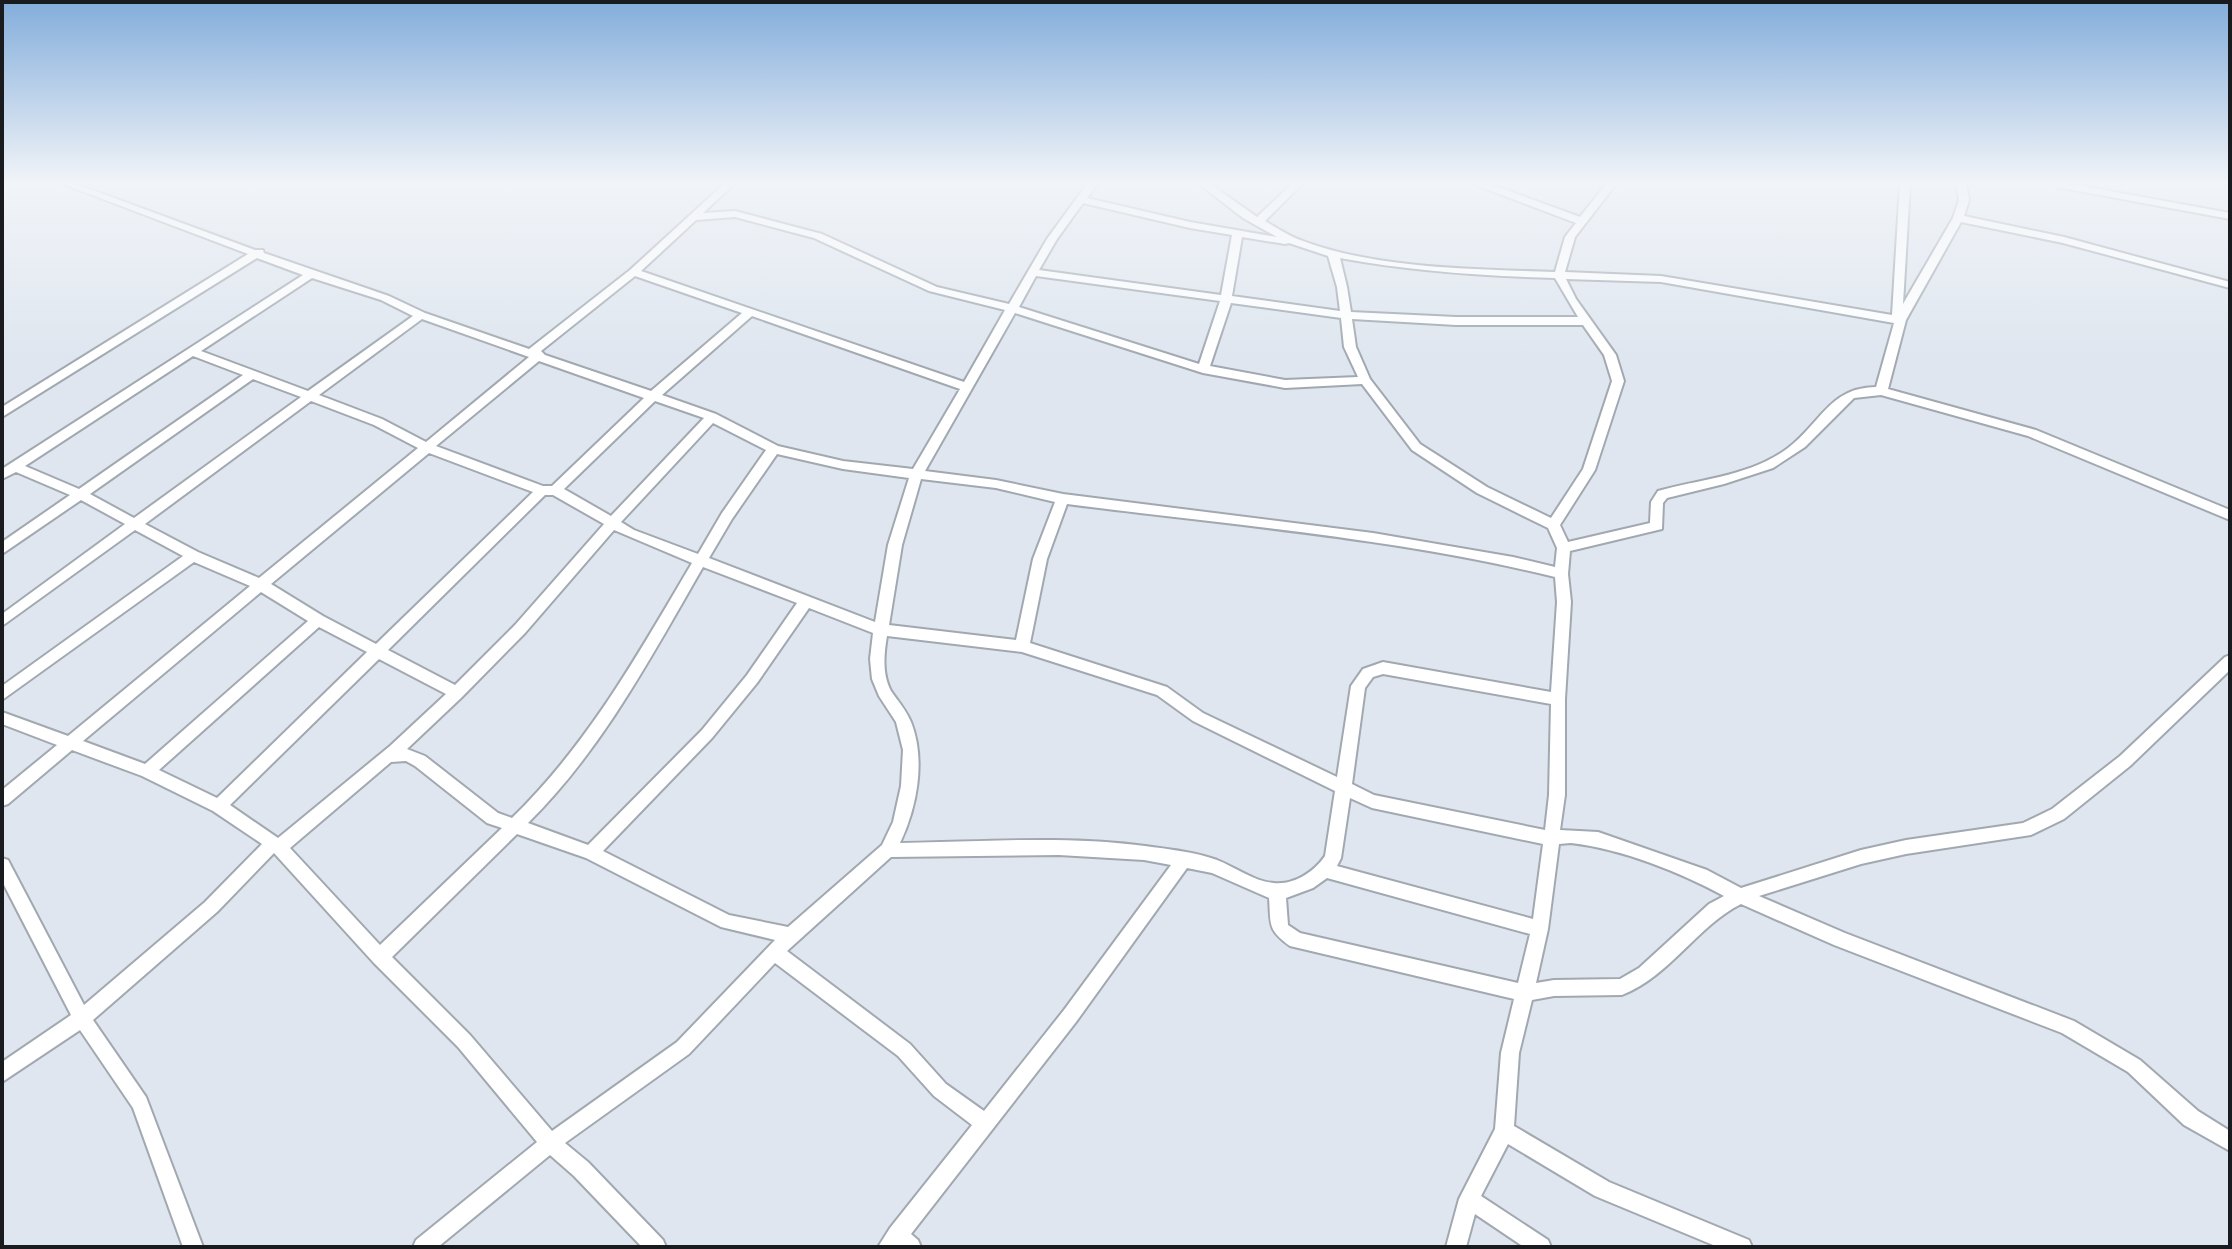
<svg xmlns="http://www.w3.org/2000/svg" width="2232" height="1249" font-family="Quicksand,sans-serif">
<style>
.lines{fill:none;stroke-linecap:round;stroke-linejoin:round}
.street-casing{stroke:#a1a8b0;stroke-width:4}
.street{fill:#fff;fill-rule:evenodd}
</style>
<rect width="100%" height="100%" fill="#dfe6ef"/>
<g class="lines">
<defs>
<path id="street" d="M63,184H76L255,250H263L264,253L389,296L425,313L529,349L630,270L724,184H734L703,213L735,211L822,234L937,287L1009,304L1047,239L1087,184H1097L1087,198L1190,222L1277,237L1243,218L1199,184H1210L1257,217L1292,184H1302L1265,221C1277,228 1290,237 1303,241C1378,269 1475,269 1555,272L1565,237L1576,223L1478,186L1477,184H1490L1580,217L1606,184H1616L1575,237L1565,272L1661,276L1892,315L1900,184H1910L1903,304L1953,218L1959,200L1956,184H1966L1969,200L1964,216L2064,237L2230,282V288L2063,243L1961,222L1906,320L1888,389L2036,430L2230,510V520L2028,436L1881,395L1854,398L1805,447L1773,468L1724,484L1667,498L1663,503L1662,529L1570,551L1568,574L1571,602L1565,699V795L1560,830L1598,832L1707,870L1741,888L1861,850L1906,840L2023,823L2052,809L2120,756L2225,657L2230,655V670L2130,766L2064,819L2031,835L1906,854L1861,864L1759,896L1845,933L2074,1021L2140,1060L2198,1111L2230,1131V1151L2184,1125L2128,1072L2062,1033L1834,945L1741,904C1696,927 1670,976 1622,995L1554,996L1532,1000L1519,1053L1514,1126L1609,1182L1749,1240L1752,1247H1718L1595,1196L1508,1144L1481,1196L1548,1240L1551,1247H1524L1475,1214L1466,1247H1446L1459,1199L1495,1129L1501,1053L1514,999L1290,946C1267,929 1271,925 1269,898L1212,873L1187,868L1076,1022L911,1234L918,1240L921,1247H878L890,1228L972,1125L934,1096L898,1056L775,963L689,1054L565,1143L588,1162L663,1240L666,1247H642L574,1176L550,1155L438,1247H413L416,1240L537,1142L458,1047L374,963L274,853L217,912L93,1020L146,1097L203,1247H183L133,1108L80,1030L2,1082V1062L71,1015L2,881V858L8,860L84,1005L205,902L262,844L213,811L142,776L72,750L8,804L2,806V790L57,745L2,724V712L68,736L250,586L194,562L2,700V686L183,556L135,530L2,626V614L125,524L81,500L2,554V542L70,495L16,472L2,479V469L303,275L257,258L2,417V407L248,254ZM1083,203L1190,228L1232,235L1221,295L1039,270L1057,239ZM735,217L814,238L929,291L1005,310L964,382L641,271L696,220ZM1242,237L1285,244L1289,243L1328,256L1337,287L1340,311L1232,296ZM1340,258C1411,271 1482,276 1555,278L1578,317H1456L1351,312L1347,287ZM635,276L742,313L651,391L545,355L541,351ZM1036,276L1220,301L1199,364L1019,307ZM312,278L381,300L413,316L308,391L201,351ZM1566,279L1661,282L1894,323L1876,387C1830,387 1820,424 1788,448C1751,476 1701,479 1658,491L1651,502L1650,523L1568,542L1560,525L1595,470L1624,381L1616,355L1576,299ZM1231,303L1341,318L1344,347L1358,377L1285,380L1210,366ZM1015,313L1203,373L1285,388L1362,384L1412,450L1477,493L1548,528L1557,548L1555,567L1513,557L1373,533L1063,494L996,480L925,471ZM752,316L960,389L913,469L843,461L778,446L716,414L662,395ZM422,319L529,357L426,442L382,419L319,395ZM1352,319L1456,325H1583L1604,355L1612,381L1583,469L1551,518L1487,487L1420,444L1370,379L1356,347ZM193,356L243,375L79,489L25,466ZM539,361L644,398L552,486H543L436,446ZM253,379L301,397L134,518L90,494ZM311,401L374,425L418,448L259,578L198,552L145,524ZM655,401L704,418L611,516L564,489ZM713,423L766,450L722,513L698,554L634,530L621,522ZM429,453L533,492L376,644L323,616L271,584ZM777,454L843,469L909,478L888,545L875,622L709,558L732,519ZM921,479L996,488L1055,502L1033,559L1016,640L889,625L902,545ZM545,495H553L604,524L515,625L455,685L388,650ZM1067,504C1230,525 1396,538 1555,577L1557,602L1551,692L1383,662L1363,669L1351,686L1337,777L1203,713L1167,687L1030,643L1047,559ZM614,530L692,563C638,654 589,743 512,818L498,813L425,756L407,749L462,697L525,633ZM703,567L797,603L747,675L702,730L588,845L528,823C602,750 651,657 703,567ZM261,592L308,621L145,764L83,741ZM809,608L873,633L870,659L872,679L879,696L896,722L903,750L901,786L893,822L882,845L788,927L729,915L603,851L712,738L757,683ZM319,627L367,652L217,798L159,770ZM887,636L1022,652L1157,695L1193,721L1335,791L1325,856C1314,872 1294,885 1274,883C1255,882 1235,867 1217,860C1195,852 1168,849 1145,846C1065,835 981,842 900,843C917,807 926,760 911,722C906,710 898,701 891,691C882,674 884,654 887,636ZM379,659L446,694L390,746L278,838L230,805ZM1383,674L1551,704L1549,795L1545,830L1374,795L1352,784L1365,688L1373,677ZM406,761L415,766L487,823L502,828L380,945L290,848L391,762ZM1350,798L1372,808L1543,844L1533,919L1337,866L1341,858ZM517,834L586,858L721,927L775,940L677,1042L552,1131L470,1035L392,957ZM1571,843C1622,849 1680,872 1724,896L1709,904L1639,968L1620,979L1554,980L1536,983L1548,929L1559,844ZM1059,855L1144,860L1171,865L1064,1010L984,1111L946,1084L910,1044L787,951L891,857ZM1327,878L1530,934L1518,983L1300,933L1288,925L1286,898L1313,888Z
M2052,184H2071L2230,213V219L2057,187Z"/>
</defs>
<use href="#street" class="street-casing"/>
<use href="#street" class="street"/>
</g>
<linearGradient id="sky" x2="0" y2="1"><stop stop-color="#83addb"/><stop offset="0.51" stop-color="#f1f4f8"/><stop offset="1" stop-color="#f1f4f8" stop-opacity="0"/></linearGradient>
<rect width="2232" height="358" fill="url(#sky)"/>
<rect width="2232" height="1249" fill="none" stroke="#191b1e" stroke-width="8"/>
</svg>
